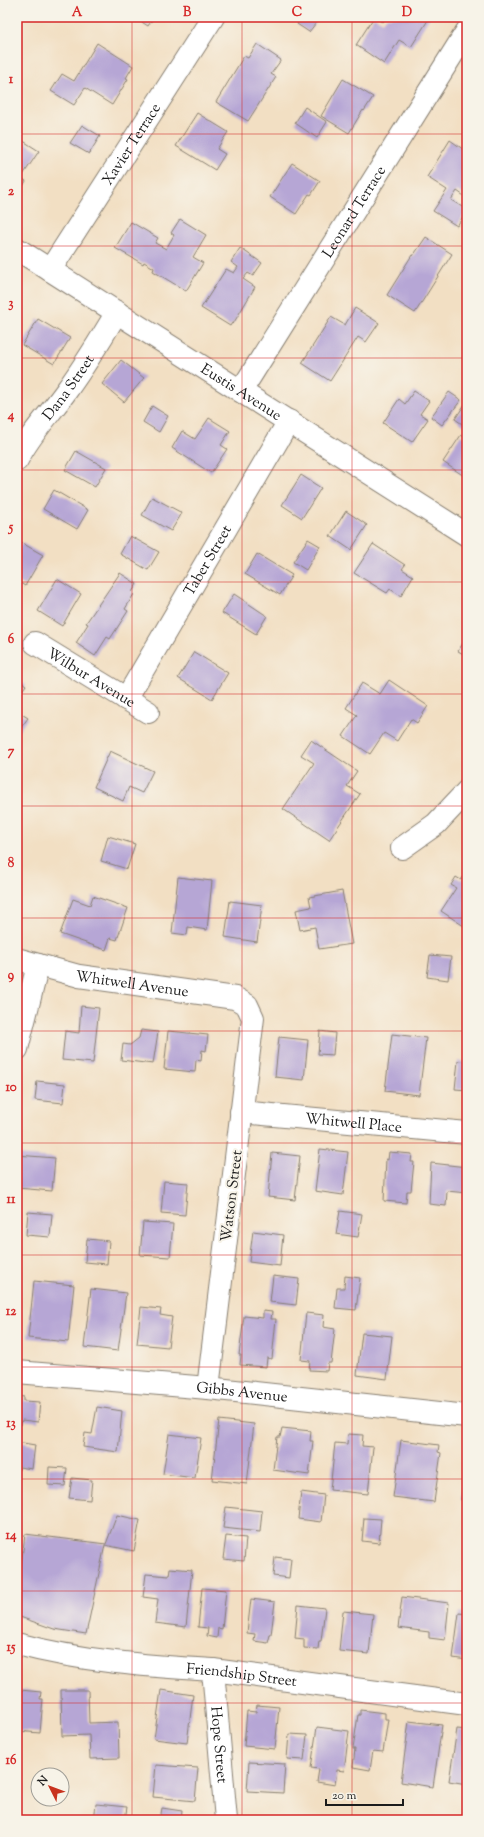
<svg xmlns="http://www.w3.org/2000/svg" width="484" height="1837" font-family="'Sorts Mill Goudy',serif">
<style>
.building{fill:#b6a6d5}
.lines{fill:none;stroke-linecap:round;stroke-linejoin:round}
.minor-casing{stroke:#877e70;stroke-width:24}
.minor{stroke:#fff;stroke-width:22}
.grid{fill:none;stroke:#d62828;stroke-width:1;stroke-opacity:0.55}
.labels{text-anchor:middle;stroke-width:4;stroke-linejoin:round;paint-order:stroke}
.street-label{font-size:15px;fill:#1c1c1c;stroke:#f7f3e8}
.neatline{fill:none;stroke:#d62828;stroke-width:1.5}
.grid-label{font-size:13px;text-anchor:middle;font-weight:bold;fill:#d62828}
</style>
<rect width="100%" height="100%" fill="#f7f3e8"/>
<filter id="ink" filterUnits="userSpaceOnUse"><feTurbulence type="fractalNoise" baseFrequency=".025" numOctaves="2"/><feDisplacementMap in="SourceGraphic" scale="8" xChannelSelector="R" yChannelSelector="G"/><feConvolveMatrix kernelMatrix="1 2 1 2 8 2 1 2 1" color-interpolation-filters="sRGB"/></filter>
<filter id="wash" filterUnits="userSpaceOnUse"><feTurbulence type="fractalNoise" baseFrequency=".012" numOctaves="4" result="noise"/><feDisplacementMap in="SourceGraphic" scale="16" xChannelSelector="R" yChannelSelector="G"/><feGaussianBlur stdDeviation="0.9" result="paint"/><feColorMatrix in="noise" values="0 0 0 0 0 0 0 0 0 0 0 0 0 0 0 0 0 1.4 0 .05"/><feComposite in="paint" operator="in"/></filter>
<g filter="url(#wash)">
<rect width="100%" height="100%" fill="#f2dfc3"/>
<g id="blocks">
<path class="building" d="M134,17H154L148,26Z
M302,17H308L316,23L309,32L297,24Z
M374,17L383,22L387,17H430L411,47L399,40L384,64L356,45Z
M97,43L133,66L126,78L128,79L112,105L85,88L74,105L51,91L62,74L74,81Z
M257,44L281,60L271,74L276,77L248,121L216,102L244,56L248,58Z
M343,79L373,97L364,111L363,110L349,133L321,116Z
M305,107L327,122L317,138L295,123Z
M197,113L228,132L217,149L225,154L215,170L176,146Z
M82,125L100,136L89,154L70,143Z
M17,137L39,151L21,178L26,181L17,196Z
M450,140L467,152V173L465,177L467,178V198L457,191L451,200L467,210L457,226L433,211L447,190L427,177Z
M292,163L320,181L311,195L309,194L296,214L270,197Z
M180,219L206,235L193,257L203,263L186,291L153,271L154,268L144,262L143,264L115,248L131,222L158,238L155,243L166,249L174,235L171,233Z
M426,237L452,254L415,313L387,295L412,255L413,256Z
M240,248L262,263L253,276L248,273L243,279L255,287L233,324L232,323L230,326L201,308L226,269L234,273L238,267L231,262Z
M355,308L379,323L366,342L358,337L330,381L302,363L331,317L345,325Z
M38,319L70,338L54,364L22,345Z
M121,360L144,378L124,402L102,384Z
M414,391L429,401L420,414L428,419L412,442L383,423L399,399L405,404Z
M449,392L461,400L442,425L431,417Z
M467,401V424L465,426L455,419Z
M152,406L168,416L159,432L143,422Z
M209,418L230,431L221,445L227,449L211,473L172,448L182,431L195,439Z
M461,435L467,439V478L443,462Z
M76,451L106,468L95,487L65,470Z
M301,475L321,488L302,518L282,505Z
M54,490L88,510L77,529L43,509Z
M152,497L182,513L171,531L142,515Z
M346,511L367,525L351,550L330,536Z
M130,536L159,552L148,570L120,554Z
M308,539L320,546L306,570L293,562Z
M22,543L43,555L25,586L17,581V552Z
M373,544L405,565L402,569L413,576L401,596L390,589L387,593L354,573Z
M257,554L292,575L280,595L245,574Z
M120,573L137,584L132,592L134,594L125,609L128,611L110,639L107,637L95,656L76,643L88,624L86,623Z
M57,579L81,594L62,626L38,611Z
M234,594L267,616L256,634L222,613Z
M467,637V656L458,651Z
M194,652L228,673L212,699L178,678Z
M17,679L26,685L17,698Z
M389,680L428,706L417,723L411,719L397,741L384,733L370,754L343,736L357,715L346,708L362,683L380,694Z
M17,711L28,718L17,733Z
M311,740L357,771L347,786L360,794L329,840L283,809L314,763L301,755Z
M110,751L153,771L142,793L129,787L123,801L94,787Z
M108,836L135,844L127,869L101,861Z
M467,872V928L441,911L456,888L451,885L456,877L461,880Z
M178,877L212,881L207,930L188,927L187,935L172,933Z
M342,891L352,944L319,949L315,927L300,930L296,910L311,907L309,897Z
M93,896L128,908L117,940L110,938L106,950L60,934L73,899L90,905Z
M230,901L262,905L257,942L225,937Z
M430,955L451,957L448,980L427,977Z
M81,1006L99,1008L93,1063L62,1060L65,1031L79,1033Z
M141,1030L158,1032L153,1064L121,1060L123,1044L130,1045L139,1038Z
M168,1031L208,1035L206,1051L202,1050L201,1061L196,1060L195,1072L164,1069Z
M320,1031L335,1033L333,1055L318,1054Z
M392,1034L426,1038L419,1095L385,1091Z
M279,1037L308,1040L304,1080L275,1077Z
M458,1061L467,1062V1090L455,1089Z
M37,1081L65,1084L63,1103L35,1100Z
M320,1149L348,1152L343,1195L315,1191Z
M389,1152L412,1154L411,1162H414L411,1191H407L406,1203L384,1201L386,1159L388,1160Z
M272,1153L300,1156L295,1200L268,1197Z
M17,1155L55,1158L52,1191L17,1188Z
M431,1163L467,1167V1193L447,1191L446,1206L429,1204Z
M164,1181L188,1183L185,1215L161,1213Z
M340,1211L362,1214L358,1237L336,1234Z
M28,1212L52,1214L50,1237L26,1235Z
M143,1222L173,1224L170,1257L140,1255Z
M253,1231L283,1235L280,1266L249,1262Z
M87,1239L109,1241L107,1264L85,1262Z
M273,1276L299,1279L296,1305L270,1302Z
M345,1276L360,1278L356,1310L335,1308L337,1288H344Z
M34,1281L74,1285L68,1342L28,1338Z
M91,1289L126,1293L118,1351L84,1347Z
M141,1307L161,1309L160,1315L172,1317L168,1347L137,1344Z
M263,1311L272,1312L271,1319H276L272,1359L267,1358L266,1367L240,1365L241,1355H239L244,1316L263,1318Z
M306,1313L324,1315L323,1327L335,1329L331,1363H328L327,1371L309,1370L310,1361L301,1360Z
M362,1333L392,1336L387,1379L357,1375Z
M17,1396L24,1397V1401L40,1402L38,1422L22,1420L21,1425L17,1424Z
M97,1407L122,1411L118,1452L83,1447L85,1433L92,1434Z
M219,1420L254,1424L247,1484L212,1480Z
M282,1428L311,1431L310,1441H313L309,1475L273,1470L277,1437H280Z
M169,1434L201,1438L195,1478L163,1474Z
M348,1434L363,1435L362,1446L373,1447L368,1494L330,1490L335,1443L347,1444Z
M401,1440L439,1445L438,1452L441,1453L434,1502L393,1497Z
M17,1442L35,1445L32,1469L19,1467V1470H17Z
M466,1458H467V1501L461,1500Z
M49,1467L67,1468L65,1486L48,1485Z
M72,1478L92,1480L90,1500L69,1498Z
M301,1492L324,1495L321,1522L298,1519Z
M226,1507L262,1511L260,1532L223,1528Z
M117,1515L140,1520L134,1551L105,1545L86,1634L54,1629L17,1616V1598L25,1534L106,1544Z
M364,1518L381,1519L379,1543L362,1541Z
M226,1536L246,1538L244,1561L223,1559Z
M275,1557L291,1559L289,1578L273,1576Z
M170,1568L192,1570L186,1627L155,1623L158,1599L143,1597L146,1574L169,1576Z
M202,1588L226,1590L222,1629L218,1628L217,1638L207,1636L208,1628L198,1627Z
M402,1597L449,1603L445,1640L429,1638V1632L398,1628Z
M251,1599L275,1602L271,1635H270L268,1643L254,1641L255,1634L247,1633Z
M298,1605L325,1608L321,1641H319L318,1649L304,1648V1639L295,1638Z
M343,1611L373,1614L369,1654L339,1651Z
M459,1613L467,1614V1660L453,1658Z
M20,1690L41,1692L40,1699H43L40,1733L17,1731V1708Z
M61,1690H88L89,1723L118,1722L119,1758L90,1759L89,1735L62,1736Z
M161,1690L193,1695L187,1743L154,1739Z
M257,1705L279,1707L275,1749L244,1746L247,1711L256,1712Z
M360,1710L385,1713V1719H388L383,1752L373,1751L370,1770L353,1767L355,1749H353L358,1715H360Z
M409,1721L442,1725L433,1787L401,1782Z
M317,1727L349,1731L344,1771L337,1770L335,1785L317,1782L319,1769L311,1768Z
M457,1729L467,1730V1784L449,1781Z
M289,1734L307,1735L304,1760L287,1759Z
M249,1762L285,1764L283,1793L247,1791Z
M156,1765L198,1768L195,1801L153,1797Z
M96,1804L127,1807L125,1820H94Z
M162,1808L182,1811L181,1820H160Z"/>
</g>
</g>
<g filter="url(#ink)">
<use href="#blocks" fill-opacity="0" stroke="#877e70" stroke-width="1"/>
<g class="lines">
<defs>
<g id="minor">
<path id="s1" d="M17,249L467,535"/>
<path id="s2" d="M50,270L213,17"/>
<path id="s3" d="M241,391L467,31"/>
<path id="s4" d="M17,460C30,434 50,414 67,390C85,365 101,339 117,312"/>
<path id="s5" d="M35,643L148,712"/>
<path id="s6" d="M126,699L289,421"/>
<path d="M402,848L436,824L467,791"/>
<path id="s7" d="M17,959L79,976L235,998L247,1005L253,1018L208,1388"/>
<path d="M17,1049L38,965"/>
<path id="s8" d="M241,1112L467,1133"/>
<path id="s9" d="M17,1372L208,1388L467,1416"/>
<path id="s10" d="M17,1644C80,1661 148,1666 213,1670L467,1704"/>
<path id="s11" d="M213,1670L226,1820"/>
</g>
</defs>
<use href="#minor" class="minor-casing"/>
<use href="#minor" class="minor"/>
</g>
</g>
<path class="grid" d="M132,17V1820M242,17V1820M352,17V1820M17,134H467M17,246H467M17,358H467M17,470H467M17,582H467M17,694H467M17,806H467M17,918H467M17,1031H467M17,1143H467M17,1255H467M17,1367H467M17,1479H467M17,1591H467M17,1703H467"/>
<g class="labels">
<g class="street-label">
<text dy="5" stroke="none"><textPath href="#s2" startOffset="150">Xavier Terrace</textPath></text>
<text dy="5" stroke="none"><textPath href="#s3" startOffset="212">Leonard Terrace</textPath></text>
<text dy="5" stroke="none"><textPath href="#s4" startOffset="89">Dana Street</textPath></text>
<text dy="5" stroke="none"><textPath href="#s1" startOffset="266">Eustis Avenue</textPath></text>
<text dy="5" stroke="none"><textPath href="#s6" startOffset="161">Taber Street</textPath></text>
<text dy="5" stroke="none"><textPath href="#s5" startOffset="66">Wilbur Avenue</textPath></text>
<text dy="5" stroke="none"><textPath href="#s7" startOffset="118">Whitwell Avenue</textPath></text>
<text dy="5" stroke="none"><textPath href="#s8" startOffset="113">Whitwell Place</textPath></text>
<text transform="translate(231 1196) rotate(-83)" y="5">Watson Street</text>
<text dy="5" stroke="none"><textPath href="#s9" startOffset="226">Gibbs Avenue</textPath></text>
<text dy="5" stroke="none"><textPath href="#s10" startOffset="227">Friendship Street</textPath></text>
<text dy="5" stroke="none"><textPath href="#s11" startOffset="75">Hope Street</textPath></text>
</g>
</g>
<rect width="484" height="1837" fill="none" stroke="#f7f3e8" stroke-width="44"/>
<g transform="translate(50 1787) rotate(312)"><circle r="19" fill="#f7f3e8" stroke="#9f9d96"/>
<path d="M0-3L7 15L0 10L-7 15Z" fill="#c8321e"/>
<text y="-6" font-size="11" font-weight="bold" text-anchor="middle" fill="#1c1c1c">N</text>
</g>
<path d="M326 1799v6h77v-6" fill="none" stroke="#1c1c1c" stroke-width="2"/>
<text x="332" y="1799" font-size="12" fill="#1c1c1c" stroke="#f7f3e8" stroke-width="3" paint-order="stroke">20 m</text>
<rect x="22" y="22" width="440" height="1793" class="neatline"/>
<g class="grid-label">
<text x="77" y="16">A</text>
<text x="187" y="16">B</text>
<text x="297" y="16">C</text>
<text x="407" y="16">D</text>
<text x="11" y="83">1</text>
<text x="11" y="195">2</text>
<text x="11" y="307">3</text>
<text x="11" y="419">4</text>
<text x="11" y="531">5</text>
<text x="11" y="643">6</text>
<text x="11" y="755">7</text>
<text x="11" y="867">8</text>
<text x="11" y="979">9</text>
<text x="11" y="1091">10</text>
<text x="11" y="1203">11</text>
<text x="11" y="1315">12</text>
<text x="11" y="1427">13</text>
<text x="11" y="1539">14</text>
<text x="11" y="1651">15</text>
<text x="11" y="1764">16</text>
</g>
</svg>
